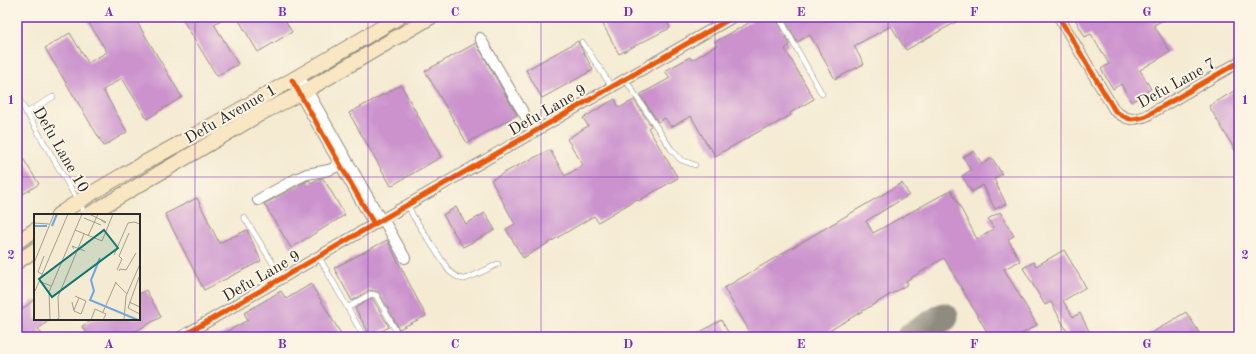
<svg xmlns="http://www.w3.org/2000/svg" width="1256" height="354" font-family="'Old Standard TT',serif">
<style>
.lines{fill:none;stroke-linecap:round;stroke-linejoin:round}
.taxiway{stroke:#908b7f;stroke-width:29}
.building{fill:#cb92ce}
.lane-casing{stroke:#908b7f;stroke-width:6}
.street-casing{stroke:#908b7f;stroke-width:12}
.secondary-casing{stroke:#908b7f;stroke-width:16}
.lane{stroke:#fff;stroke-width:5}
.street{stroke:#fff;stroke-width:10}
.secondary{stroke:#f9e7c3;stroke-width:14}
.cycleway-casing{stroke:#fcf5e5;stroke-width:8}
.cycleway{stroke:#e8590c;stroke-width:5}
.grid{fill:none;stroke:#7b2cbf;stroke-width:1;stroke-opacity:0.55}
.labels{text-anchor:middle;stroke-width:4;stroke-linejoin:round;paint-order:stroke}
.street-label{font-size:16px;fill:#2b2b2b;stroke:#fcf5e5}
.inset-river{fill:none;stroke:#6ea8de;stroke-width:2}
.inset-road{fill:none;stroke:#a49e90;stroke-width:1}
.view{fill:#0f766e;fill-opacity:0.15;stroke:#0f766e;stroke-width:2}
.inset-edge{fill:none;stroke:#2b2b2b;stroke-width:2}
.neatline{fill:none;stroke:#7b2cbf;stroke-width:1.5}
.grid-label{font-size:13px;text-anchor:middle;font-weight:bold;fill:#7b2cbf}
</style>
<rect width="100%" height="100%" fill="#fcf5e5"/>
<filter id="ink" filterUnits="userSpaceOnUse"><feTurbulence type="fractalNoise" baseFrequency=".025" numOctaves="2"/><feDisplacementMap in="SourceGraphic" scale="8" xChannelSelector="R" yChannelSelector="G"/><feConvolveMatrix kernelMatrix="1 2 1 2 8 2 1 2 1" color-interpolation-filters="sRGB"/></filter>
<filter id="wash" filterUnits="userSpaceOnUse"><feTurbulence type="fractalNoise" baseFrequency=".012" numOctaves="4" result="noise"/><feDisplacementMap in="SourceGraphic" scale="16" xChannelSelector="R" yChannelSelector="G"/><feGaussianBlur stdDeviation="0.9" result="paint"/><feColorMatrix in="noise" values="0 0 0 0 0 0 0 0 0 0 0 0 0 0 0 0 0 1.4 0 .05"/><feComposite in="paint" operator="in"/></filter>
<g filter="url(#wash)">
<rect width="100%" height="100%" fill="#f5ebd3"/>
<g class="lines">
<path class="taxiway" d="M911,337L944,317"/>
</g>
<g id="blocks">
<path class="building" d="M85,17H134L182,97L147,119L122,78L103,90L127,132L104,146L45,48L70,33L88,63L107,52Z
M181,17H226L214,24L238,64L217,76Z
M237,17H283L292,32L258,52Z
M599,17H665L670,28L619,54Z
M759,17H775L790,45L785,49L814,99L790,113L791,115L768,128L767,127L715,156L710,147L709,148L691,116L671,127L665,118L658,122L641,96V94L670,78L665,71L690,57L692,60L717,45L715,42Z
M784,17H965L906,50L891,26L854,46L864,64L835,79L810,35L797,42Z
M1074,17H1169L1154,25L1170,52L1140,70L1151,89L1131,102L1121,84L1113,89L1101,69L1109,64L1091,34L1085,37Z
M578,41L579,44L593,70L542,98L526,70Z
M476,43L517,115L467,143L425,71Z
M401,85L441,157L391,186L349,113Z
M1239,88V157L1209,106Z
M615,99L619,108L634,100L651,126L648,128L678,178L638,201L637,199L598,222L594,216L523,258L506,229L515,224L491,180L517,166L550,150L565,176L583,165L567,139L588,126L583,118Z
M17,149L39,184L17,198Z
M974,151L982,164L992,158L1002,174L994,179L1006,204L995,209L983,185L972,192L962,176L971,170L963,157Z
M323,178L345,215L291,248L264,204L309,180L311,183L318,179Z
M902,183L909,195L866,221L873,233L951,190L977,239L994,229L988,219L1000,212L1014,236L1008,239L1020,261L1004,269L1037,325L1016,337H990L944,258L906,281L908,284L819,337H753L724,288Z
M197,198L219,243L247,230L261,261L204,290L165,214Z
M456,207L466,224L485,213L495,230L463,247L443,215Z
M387,240L426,316L399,329L379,292L369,290L352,301L334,268Z
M1064,250L1086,287L1063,301L1073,317L1080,313L1092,337H1070L1051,302L1045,305L1023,268L1034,262L1036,266Z
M311,284L343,337H217L248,320L244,313L281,291L286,299Z
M146,290L161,317L125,337H88L82,326L95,319H139V294Z
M372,298L373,299L389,327L371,337L356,310L355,308Z
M35,299V319H51L38,329L44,337H17V313Z
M1186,312L1202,337H1145Z
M721,320L731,337H692Z"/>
</g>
</g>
<g filter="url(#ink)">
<use href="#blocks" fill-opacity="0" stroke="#908b7f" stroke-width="1"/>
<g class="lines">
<defs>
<path id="lane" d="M779,17L822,94
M17,19L20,17
M582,42L612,87
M625,79L671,149L681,160L695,165
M17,96L86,215
M26,113L53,97
M408,205L413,216L449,271C453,274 458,279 463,279C469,279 491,267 498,264
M244,217L282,278
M319,257L364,337
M347,308L371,294L376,295L396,331L393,335L390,337"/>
<path id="street" d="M1059,17L1115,111C1128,120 1130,121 1146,116L1239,62
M480,38L534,131
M299,76L381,220
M292,80L374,224
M258,200L296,179L307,174L329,170L340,165
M383,219L405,258
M181,337L383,219L733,17"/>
<path id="secondary" d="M58,215C104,184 153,158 202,131C268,94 334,56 399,17
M88,215L260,114L307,90L431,17
M17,242L35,230
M17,262L35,250"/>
</defs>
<use href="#lane" class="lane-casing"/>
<use href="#street" class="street-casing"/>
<use href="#secondary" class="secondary-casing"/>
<use href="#lane" class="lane"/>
<use href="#street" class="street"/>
<use href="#secondary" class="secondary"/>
<defs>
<path id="cycleway" d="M1059,17L1115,111C1128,120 1130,121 1146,116L1239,62
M292,80L374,224
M181,337L383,219L733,17"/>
</defs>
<use href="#cycleway" class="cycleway-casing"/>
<use href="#cycleway" class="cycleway"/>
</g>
</g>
<path class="grid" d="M195,17V337M368,17V337M541,17V337M715,17V337M888,17V337M1061,17V337M17,177H1239"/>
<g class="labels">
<g class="street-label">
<text transform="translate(1176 82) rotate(-29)" y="6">Defu Lane 7</text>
<text transform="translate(547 109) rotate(-30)" y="6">Defu Lane 9</text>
<text transform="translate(230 113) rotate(-30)" y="6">Defu Avenue 1</text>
<text transform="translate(62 149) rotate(60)" y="6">Defu Lane 10</text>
<text transform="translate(261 275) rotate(-30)" y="6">Defu Lane 9</text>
</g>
</g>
<g transform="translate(34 214)">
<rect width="106" height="106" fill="#f5ebd3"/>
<path class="inset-river" d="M0,12H13M18,12L23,0M66,44L57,66L60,77L56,86L104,106"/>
<path class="inset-road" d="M55,0L72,8L71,9L67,6M50,4L67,11M0,9L15,10M41,16L68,27L79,0M54,22L64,0M40,35L38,32L51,37M80,41L94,9L100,8L106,10M0,49L20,0M83,56L88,45L85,42L95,19M85,57L86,55L92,56L102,39M8,60L4,58L10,42M105,63L94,94L106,100M5,67L17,72M81,68L93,80M1,77L34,0M38,88L40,97L47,100L52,87L41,82M95,88L106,93M40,96L45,84M69,98L82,68M16,106L15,78L48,0M22,106L25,104L24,83L50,20M57,106L61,95L72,100L69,106M90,106L92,82L106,50"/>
<path class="view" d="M70,16L84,34L18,83L5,65Z"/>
<rect width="106" height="106" class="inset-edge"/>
</g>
<rect width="1256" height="354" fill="none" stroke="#fcf5e5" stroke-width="44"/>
<rect x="22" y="22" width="1212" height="310" class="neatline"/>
<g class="grid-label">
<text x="109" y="16">A</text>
<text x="282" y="16">B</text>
<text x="455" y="16">C</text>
<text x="628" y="16">D</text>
<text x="801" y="16">E</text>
<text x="974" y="16">F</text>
<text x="1147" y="16">G</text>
<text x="11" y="104">1</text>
<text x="1245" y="104">1</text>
<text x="11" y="259">2</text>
<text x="1245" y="259">2</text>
<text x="109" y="348">A</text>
<text x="282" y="348">B</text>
<text x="455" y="348">C</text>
<text x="628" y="348">D</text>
<text x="801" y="348">E</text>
<text x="974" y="348">F</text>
<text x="1147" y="348">G</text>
</g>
</svg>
